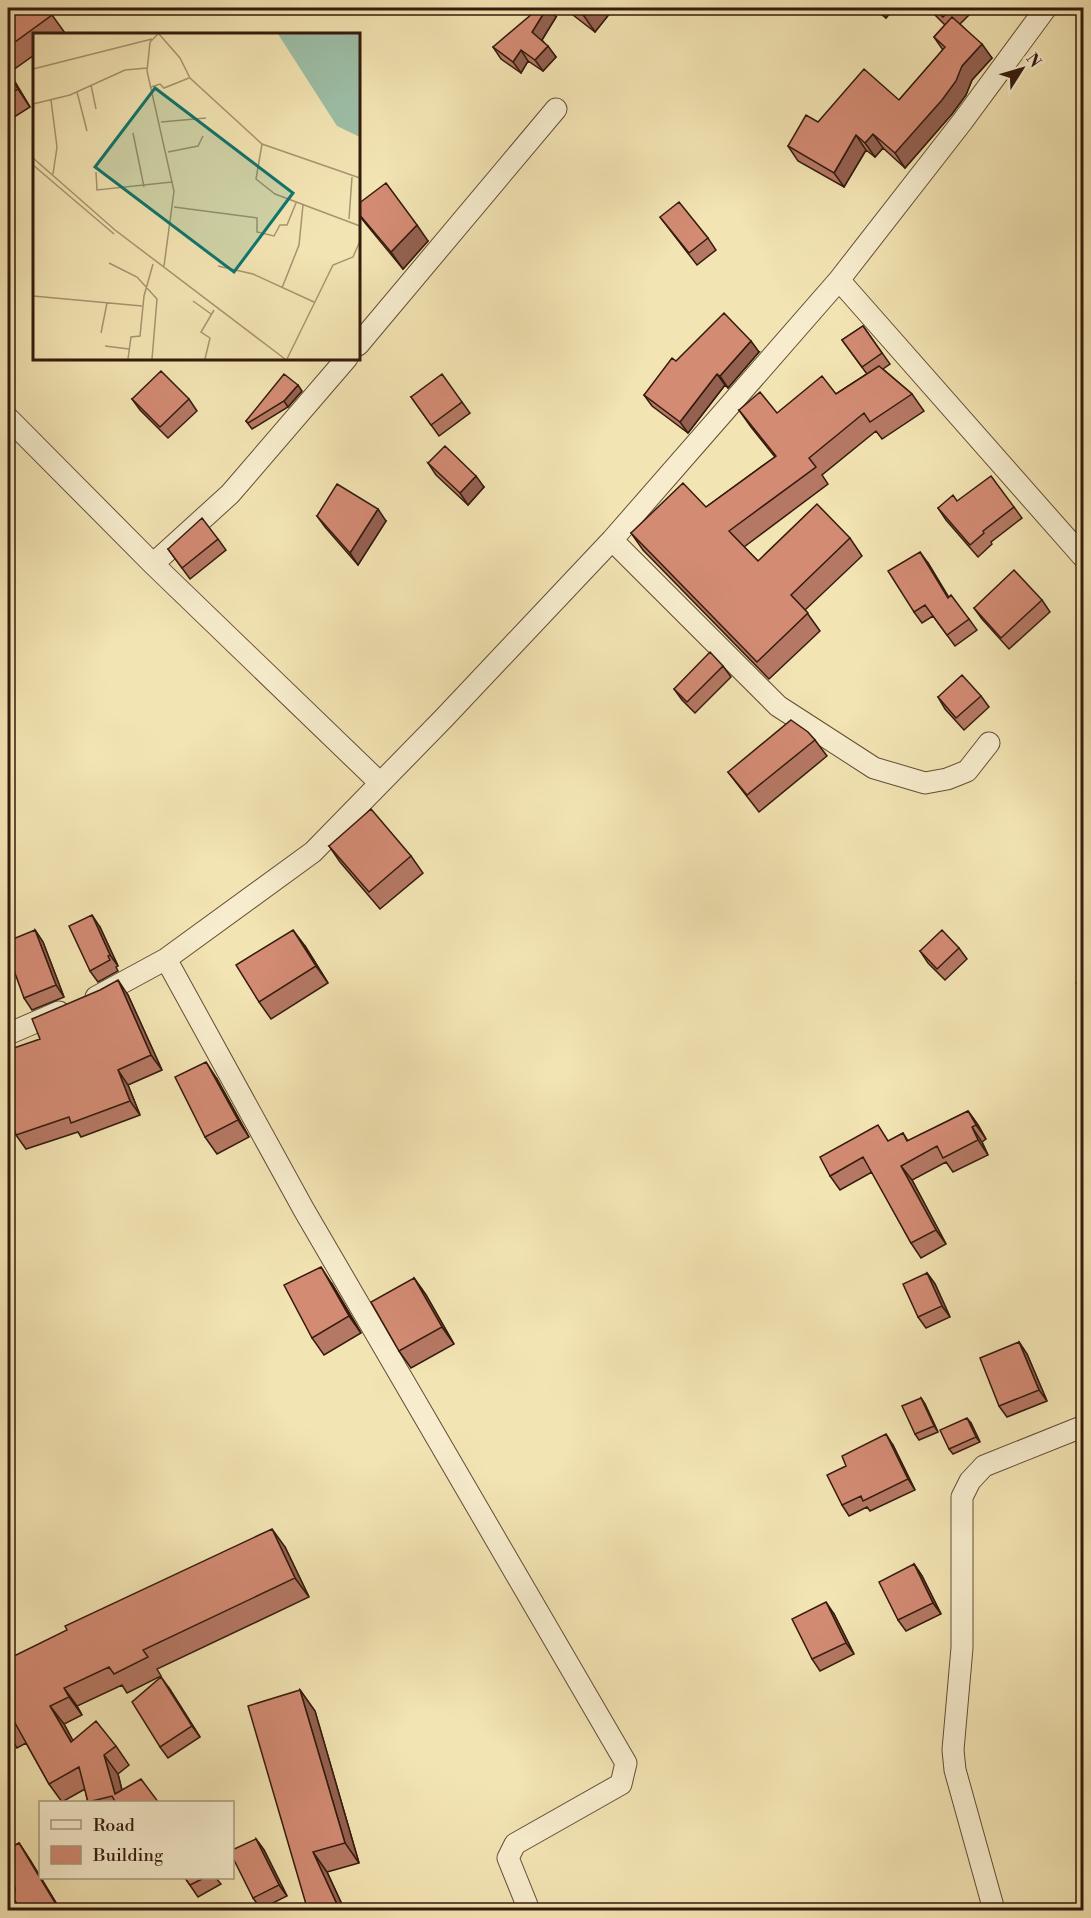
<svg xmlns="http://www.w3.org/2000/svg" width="1091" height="1918" font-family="'Libre Bodoni',serif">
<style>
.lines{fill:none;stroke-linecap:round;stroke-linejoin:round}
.street-casing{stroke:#644d36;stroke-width:23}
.street{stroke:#f7edce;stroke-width:21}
.wall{fill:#b57864;stroke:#341b0d;stroke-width:1.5}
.shaded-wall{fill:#946151;stroke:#341b0d;stroke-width:1.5}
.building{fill:#d38b74;stroke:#341b0d;stroke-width:1.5}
.inset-road{fill:none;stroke:#a79471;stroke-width:1.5}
.view{fill:#0f766e;fill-opacity:0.15;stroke:#0f766e;stroke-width:3}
.inset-edge{fill:none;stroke:#341b0d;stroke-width:3}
</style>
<rect width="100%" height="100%" fill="#f3e4b3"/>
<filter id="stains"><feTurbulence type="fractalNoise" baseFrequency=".00333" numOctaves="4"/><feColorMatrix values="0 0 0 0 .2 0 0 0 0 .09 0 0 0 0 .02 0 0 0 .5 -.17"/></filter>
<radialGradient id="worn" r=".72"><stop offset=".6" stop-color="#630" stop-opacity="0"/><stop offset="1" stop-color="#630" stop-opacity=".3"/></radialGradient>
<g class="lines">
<defs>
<path id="street" d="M839,280L1084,558
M358,345L556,109
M8,418L153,564L379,782
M612,540L778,706L874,768L925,783L947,779L967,771L989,743
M153,564L230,494L347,358
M166,959L304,1210L626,1763L621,1784L515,1844L508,1858L529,1910
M96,997L166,959L313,852L444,718L612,540L839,280L962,122L1046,8
M8,1034L59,1012
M8,1896L15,1910
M994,1910L955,1770L953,1750L962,1648V1497L970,1481L984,1466L1084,1426"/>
</defs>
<use href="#street" class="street-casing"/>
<use href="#street" class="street"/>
</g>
<path class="wall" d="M8,8H47L65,33L63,34H34V55L9,73L30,107L8,121Z
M564,8H614L595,32Z
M873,8H894L886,18Z
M928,8H976L960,24L992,58L972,80L966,95L952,114L905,168L883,148L875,157L866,150L844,187L798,161L788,146L899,100L943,50L934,37L945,25Z
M556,17L542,40L556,57L543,71L528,61L521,73L501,59L493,47Z
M358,204L428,241L403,269L366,224L358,214Z
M660,217L708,238L716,250L697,265Z
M863,326L890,364L883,369L912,394L924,411L882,439L876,431L822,475L828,484L744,547L758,561L850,538L862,556L805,610L820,631L769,679L643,550L631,533L706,507L775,457L751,427L739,410L777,413L836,394L867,374L842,340Z
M759,352L728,388L725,385L688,433L652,406L644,395L676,361Z
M302,391L288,407L252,429L246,421Z
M411,397L462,402L470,413L439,436Z
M132,399H189L197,411L168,438L140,410Z
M428,463L484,487L468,505L436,475Z
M957,501L1014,507L1022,518L991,542L992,544L978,557L946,520L938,508Z
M317,516L386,521L358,565L325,527Z
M218,539L226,550L190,579L168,549Z
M928,563L948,597L969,619L977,630L955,646L933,616L922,623L914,612Z
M1042,600L1050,612L1009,649L982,619L974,608Z
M723,666L731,677L695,713L682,700L674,689Z
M981,696L989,707L964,730L945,709L938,697Z
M815,740L827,756L759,812L728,772Z
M329,846L411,856L423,873L380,909L340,862Z
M100,927L118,966L116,967L118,971L98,982L90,971Z
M35,930L43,942L64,997L32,1010L24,998Z
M305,946L328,983L271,1019L259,1002Z
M959,948L967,959L945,980L928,963L920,951Z
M128,995L162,1070L128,1085L140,1115L81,1137L78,1132L26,1149L16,1135L40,1039Z
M217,1079L249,1137L217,1154L205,1137Z
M968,1111L978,1125L986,1139L982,1142L988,1155L953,1172L946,1162L912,1180L946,1244L921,1258L911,1243L872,1172L840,1190L830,1176L903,1133L908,1141Z
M927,1273L935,1284L950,1317L926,1328L918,1317Z
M414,1278L426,1295L454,1344L411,1368L399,1351Z
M332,1284L361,1333L324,1355L312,1338Z
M1019,1342L1027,1354L1047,1401L1007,1417L999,1406Z
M921,1398L925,1404L938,1432L919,1440L915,1434Z
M971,1423L980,1442L953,1454L949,1449Z
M893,1445L915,1490L870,1511L867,1507L849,1516L842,1505Z
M285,1547L309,1597L157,1669L161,1676L127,1693L122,1685L77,1706L82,1715L64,1724L73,1741L116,1746L129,1765L118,1774L122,1790L159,1803H88L85,1789L62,1802L49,1784L26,1743L17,1748L8,1734V1659Z
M914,1564L922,1576L941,1614L906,1631L898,1620Z
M834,1614L854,1654L820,1671L812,1659Z
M169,1688L200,1737L168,1758L160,1747Z
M300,1690L315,1711L359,1863L327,1872L345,1911H308Z
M256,1839L264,1850L287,1896L261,1909L253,1898Z
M19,1843L30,1860L61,1911H21L13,1885L8,1884V1849Z
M185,1878H216L221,1884L198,1897Z"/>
<path class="shaded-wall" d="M547,8H549L556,17L540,43L532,32Z
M590,8H614L595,32L584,16Z
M879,8H894L886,18Z
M982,44L992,58L972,80L966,95L952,114L905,168L895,153L962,66Z
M548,46L556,57L543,71L535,60Z
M521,50L528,61L521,73L513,62Z
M8,70L30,107L18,89L8,73Z
M873,134L883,148L875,157L865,143Z
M856,135L866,150L844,187L834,173Z
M417,225L428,241L403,269L391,252Z
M751,341L759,352L728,388L720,376Z
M717,374L725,385L688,433L680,422Z
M298,385L302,391L288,407L284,401Z
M476,476L484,487L468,505L460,493Z
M378,509L386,521L358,565L350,553Z
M920,552L928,563L956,609L948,598Z
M92,915L100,927L118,966L110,955Z
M35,930L43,942L64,997L56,985Z
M293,930L305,946L328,983L316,966Z
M118,980L128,995L162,1070L151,1055Z
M206,1062L217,1079L249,1137L238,1120Z
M118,1070L128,1085L140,1115L130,1101Z
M968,1111L978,1125L986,1139L976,1125Z
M972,1127L982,1142L988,1155L978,1140Z
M901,1166L912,1180L946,1244L936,1230Z
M321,1267L332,1284L361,1333L349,1316Z
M927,1273L935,1284L950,1317L942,1306Z
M414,1278L426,1295L454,1344L442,1327Z
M1019,1342L1027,1354L1047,1401L1039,1390Z
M921,1398L925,1404L938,1432L934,1426Z
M967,1418L971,1423L980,1442L976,1437Z
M886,1434L893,1445L915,1490L908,1479Z
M272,1529L285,1547L309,1597L295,1578Z
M914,1564L922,1576L941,1614L933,1603Z
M826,1602L834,1614L854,1654L846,1643Z
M161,1677L169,1688L200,1737L192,1726Z
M64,1688L77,1706L82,1715L69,1697Z
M300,1690L315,1711L359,1863L345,1843Z
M50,1706L64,1724L84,1761L71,1742Z
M104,1755L118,1774L125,1803L115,1794Z
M256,1839L264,1850L287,1896L279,1885Z
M19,1843L30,1860L61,1911H60Z
M313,1852L327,1872L345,1911H340Z"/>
<path class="building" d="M8,8H47L52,15L8,47Z
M539,8H547L532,32L548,46L535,60L521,50L513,62L493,47Z
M573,8H590L584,16Z
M932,8H952L943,17Z
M952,17L982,44L962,66L956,81L942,100L895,153L873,134L865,143L856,135L834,173L788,146L806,115L818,122L864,69L899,100L945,47L934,37Z
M8,73L18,89L8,95Z
M1083,84V92L1080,87Z
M386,183L417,225L391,252L358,213V204Z
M679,202L708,238L689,253L660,217Z
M724,313L751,341L720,376L717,374L680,422L644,395L672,358L676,361Z
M863,326L882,353L862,367L842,340Z
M879,366L912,394L870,422L864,413L809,458L816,467L729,531L758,561L817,504L850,538L791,595L808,613L757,662L631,533L683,483L706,507L776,456L739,410L760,392L777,413L822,376L836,394Z
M161,371L189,399L160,427L132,399Z
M284,374L298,385L284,401L248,423L246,421Z
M442,374L462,402L431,425L411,397Z
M445,446L476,476L460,493L428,463Z
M991,476L1014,507L983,531L984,533L970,545L938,508L953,495L957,501Z
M337,484L378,509L350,553L317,516Z
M202,518L218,539L182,568L168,549Z
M920,552L948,598L951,595L969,619L947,635L925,605L914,612L888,571Z
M1014,570L1042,600L1001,638L974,608Z
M710,652L723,666L687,702L674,689Z
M962,675L981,696L956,718L938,697Z
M791,720L808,732L815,740L747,795L728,772Z
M371,809L411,856L369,892L329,846Z
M92,915L110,955L108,956L110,960L90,971L69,926Z
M35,930L56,985L24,998L8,954V941Z
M293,930L316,966L259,1002L236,965Z
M942,930L959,948L937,969L920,951Z
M118,980L151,1055L118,1070L130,1101L71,1123L69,1117L16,1135L8,1108V1050L40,1039L32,1019L100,990Z
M1083,980V999L1076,983Z
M206,1062L238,1120L205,1137L175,1077Z
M968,1111L976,1125L972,1127L978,1140L943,1158L937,1146L901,1166L936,1230L911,1243L863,1157L830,1176L820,1157L878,1125L888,1141L903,1133L907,1141Z
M321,1267L349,1316L312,1338L284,1285Z
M927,1273L942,1306L918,1317L903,1284Z
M414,1278L442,1327L399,1351L371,1302Z
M1019,1342L1039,1390L999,1406L980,1358Z
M921,1398L934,1426L915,1434L902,1406Z
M967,1418L976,1437L949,1449L940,1430Z
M886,1434L908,1479L863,1501L861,1496L842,1505L827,1475L846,1466L842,1456Z
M272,1529L295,1578L143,1650L148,1657L114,1674L109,1667L64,1688L69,1697L50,1706L71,1742L96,1721L116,1746L104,1755L115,1794L141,1779L159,1803H116L112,1796L88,1802L79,1767L49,1784L15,1723L8,1727V1659L67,1630L65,1626Z
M914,1564L933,1603L898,1620L879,1582Z
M826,1602L846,1643L812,1659L792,1619Z
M161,1677L192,1726L160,1747L132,1702Z
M300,1690L345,1843L313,1852L340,1911H308L248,1706Z
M256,1839L279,1885L253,1898L232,1856V1850Z
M19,1843L60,1911H21L14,1899L15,1888L8,1873V1849Z
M185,1878H204L190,1885Z"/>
<g transform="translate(33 33)">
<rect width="327" height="327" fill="#f3e4b3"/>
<path d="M245,1H327V104L304,93Z" fill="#9dbfa8"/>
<path class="inset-road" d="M125,1L117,9L114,38L141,158L131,233M126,1L147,25L157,45L229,111L327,145M0,36L119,6M58,52L63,76M118,54L127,51L131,55L156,45M44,59L54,98M18,67L24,114L20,141M0,71L37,62L92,37L114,35M128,89L173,85M100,100L111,154M229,111L223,146L242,161L327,193M135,119L165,113L170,103M0,125L82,197L252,326M0,132L81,201M63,139L64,157L139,149M141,174L224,185V199L241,203L247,192H254L263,170M316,186L319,144M76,230L104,244L124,266L119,326M185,233L220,241L281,269M249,255L266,212L270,172M0,263L109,273M160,268L178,281M68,300L74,270M72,313L96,316M95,326L98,304L107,303L111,263L120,231M172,326L177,305L168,299L181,277M254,326L300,232L320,224L327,208"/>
<path class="view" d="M122,55L260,160L201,239L62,134Z"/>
<rect width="327" height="327" class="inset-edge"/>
</g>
<rect width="1091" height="1918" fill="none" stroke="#f3e4b3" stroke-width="30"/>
<rect x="9" y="9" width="1073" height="1900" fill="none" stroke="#341b0d" stroke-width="3"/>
<rect x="15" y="15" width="1061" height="1888" fill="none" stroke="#341b0d" stroke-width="1.5"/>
<rect x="39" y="1801" width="195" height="78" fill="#f7edce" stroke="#a99981" stroke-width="1.5"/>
<rect x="51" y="1820" width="30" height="9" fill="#f7edce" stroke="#a99981" stroke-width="1.5"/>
<text x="93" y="1831" font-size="18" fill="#341b0d">Road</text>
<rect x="51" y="1846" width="30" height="18" fill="#d38b74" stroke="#a99981" stroke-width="1.5"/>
<text x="93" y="1861" font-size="18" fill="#341b0d">Building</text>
<g transform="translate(1022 69) rotate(53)" stroke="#f7edce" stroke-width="4.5" paint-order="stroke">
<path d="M0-4.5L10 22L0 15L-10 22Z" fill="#341b0d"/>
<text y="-9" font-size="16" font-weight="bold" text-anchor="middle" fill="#341b0d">N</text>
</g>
<rect width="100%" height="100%" filter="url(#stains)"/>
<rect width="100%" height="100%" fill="url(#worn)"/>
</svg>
